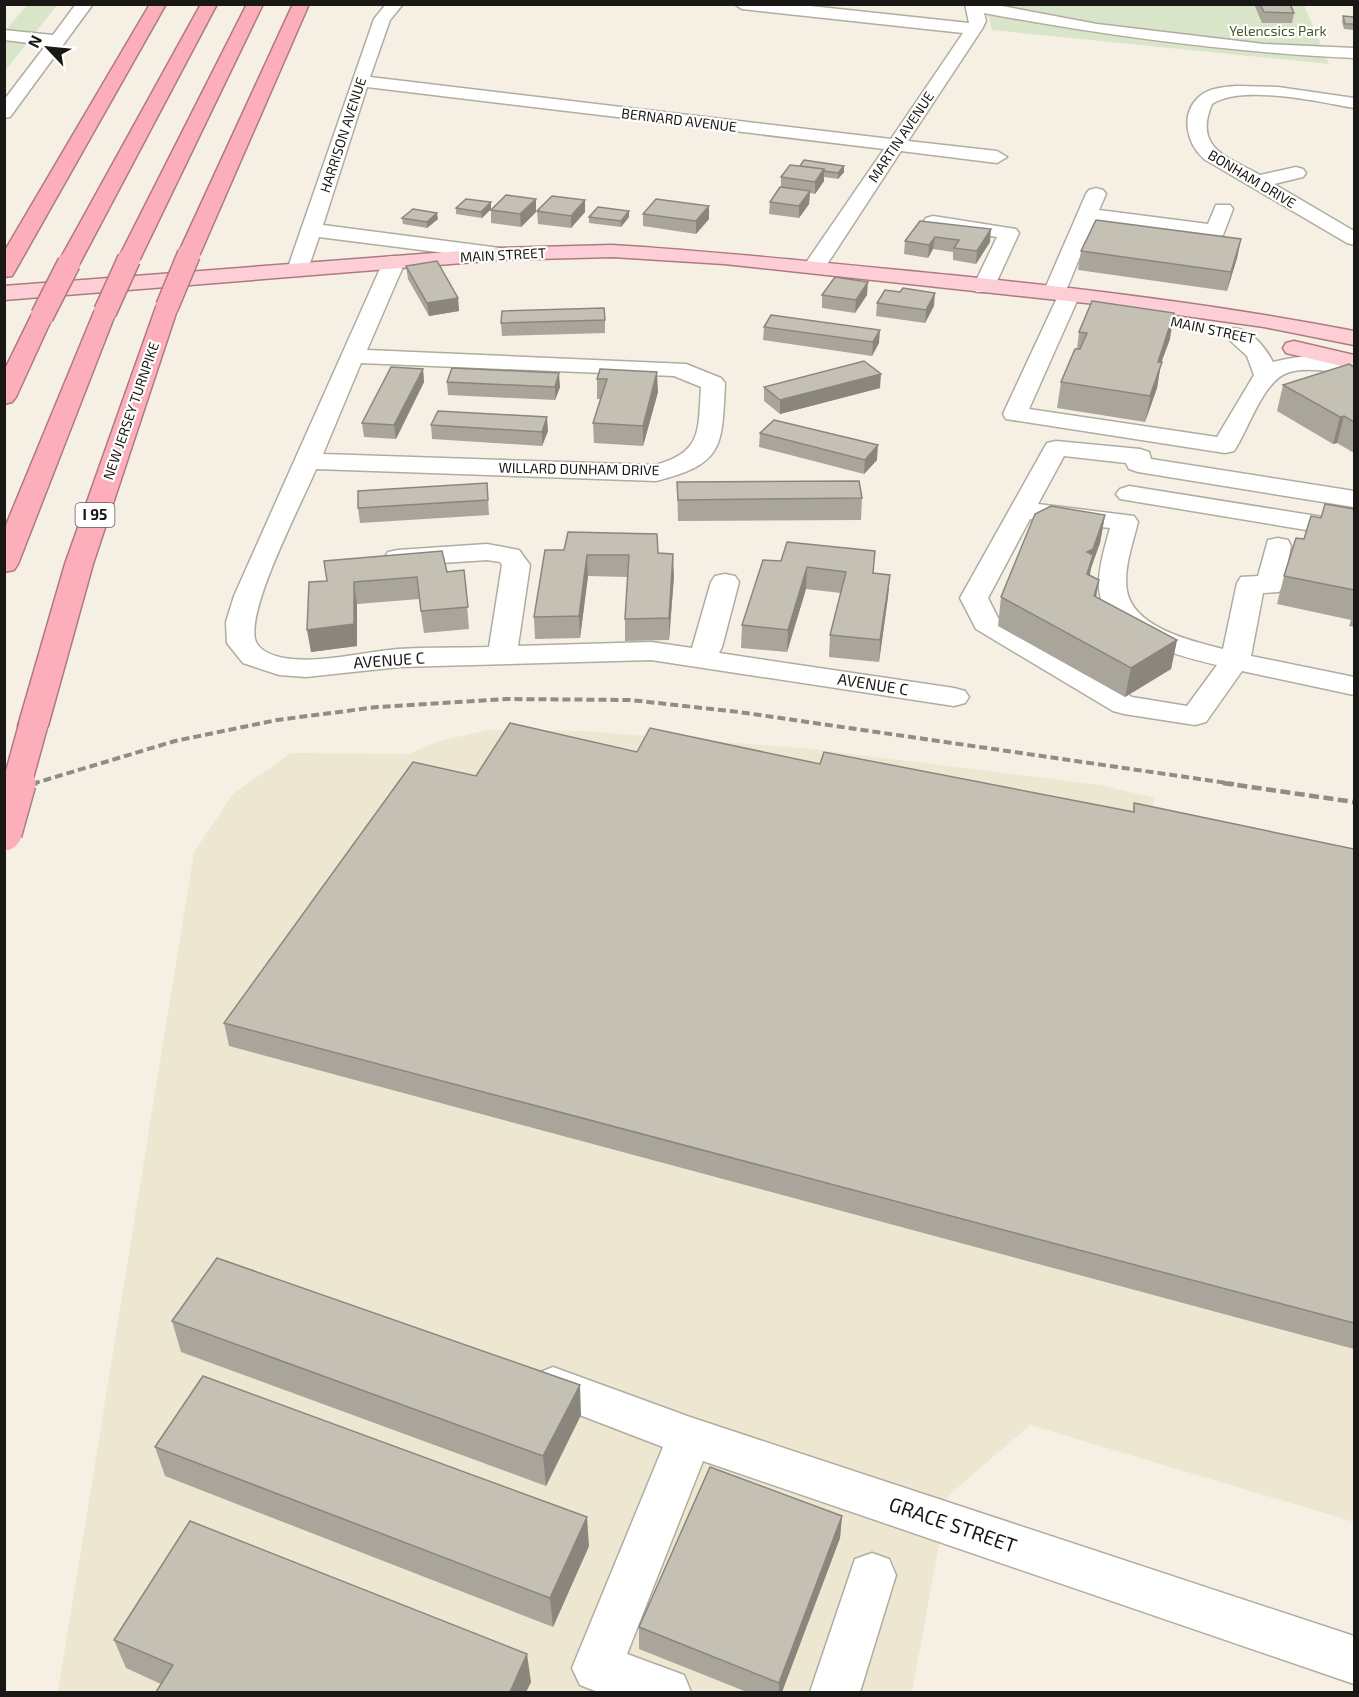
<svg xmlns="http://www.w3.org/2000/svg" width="1359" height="1697" font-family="'Exo 2',sans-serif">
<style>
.built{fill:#ede6d1}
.green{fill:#d9e5c9}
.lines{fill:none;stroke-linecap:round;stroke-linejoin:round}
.minor-casing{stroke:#b0aca0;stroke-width:3}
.major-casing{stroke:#ae7a81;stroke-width:3}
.highway-casing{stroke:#ae7a81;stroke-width:3}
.minor{fill:#fff;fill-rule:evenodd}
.major{fill:#feced6;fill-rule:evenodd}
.highway{fill:#fdaebb;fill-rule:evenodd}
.rail-far1{stroke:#908d84;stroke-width:4;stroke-dasharray:8 4;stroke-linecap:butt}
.rail{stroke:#908d84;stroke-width:4.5;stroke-dasharray:10 4.5;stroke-linecap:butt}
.highway-bridge-far2-casing{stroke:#ae7a81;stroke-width:25;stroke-linecap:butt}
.highway-bridge-far1-casing{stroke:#ae7a81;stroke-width:31;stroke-linecap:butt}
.highway-bridge-casing{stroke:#ae7a81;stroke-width:38;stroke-linecap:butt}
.highway-bridge-far2{stroke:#fdaebb;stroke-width:22}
.highway-bridge-far1{stroke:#fdaebb;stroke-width:28}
.highway-bridge{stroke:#fdaebb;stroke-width:35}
.wall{fill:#a9a59b}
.shaded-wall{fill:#8a867e}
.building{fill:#c5c0b4;stroke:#8a867e;stroke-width:1.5}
.labels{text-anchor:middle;stroke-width:4.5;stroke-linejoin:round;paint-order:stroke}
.far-park-label{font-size:14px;fill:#465a23;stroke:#fff}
.far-street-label{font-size:14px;fill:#1a1814;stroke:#fff}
.shield{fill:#fff;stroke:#5f5d5a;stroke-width:1.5}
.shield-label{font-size:15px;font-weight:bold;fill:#1a1814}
.street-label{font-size:16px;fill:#1a1814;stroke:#fff}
.near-street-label{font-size:20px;fill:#1a1814;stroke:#fff}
</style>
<rect width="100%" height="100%" fill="#f5f0e3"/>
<path class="built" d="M488,730L584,731L811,749L1101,785L1154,798L1150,826L1354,868V1522L1030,1425L948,1496L912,1692H58L194,852L233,794L291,753L408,754L439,741Z"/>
<path class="green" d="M27,5H57L5,71V31Z
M985,5H1304L1329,64L992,30Z"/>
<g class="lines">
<defs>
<path id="minor" d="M76,4H93L10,117L4,118V100L46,45L4,40V30L53,35Z
M386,4H403L390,20L370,77L891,139L963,33L742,9L734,4H792L969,23L965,4H991L1097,24L1264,44L1354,48V58C1229,52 1107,36 984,13L986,21L982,29L908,141L997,151L1007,157L997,163L901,151L822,272H806L803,267L884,149L367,87L323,225L500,248L507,250L511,254L507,258L500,260L319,237L306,275H290L287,270L374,19Z
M1236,86L1278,87L1354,98V108C1319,102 1243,84 1212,104C1193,149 1228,157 1260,175L1296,167L1303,169L1306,173L1303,177L1274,184L1354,231V245L1347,243L1204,159C1187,144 1179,114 1200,96C1209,88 1224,87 1236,86Z
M1096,188L1103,190L1106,194L1099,210L1208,224L1216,205H1230L1233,209L1223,235L1216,237L1094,222L1068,286L1060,296H1074L1077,301L1029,409L1217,437L1254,375L1247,356L1223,334L1226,329C1247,324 1264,345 1273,362C1297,356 1323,353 1347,359L1351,364L1347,369C1329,374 1309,366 1290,372C1263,379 1249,429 1234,451L1225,453L1006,419L1003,414L1057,298H1043L1040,293L1047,284L1086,194L1089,190Z
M933,216L1016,229L1019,233L992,292H976L973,287L997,237L926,226L923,222L926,218Z
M394,256L402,257L405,262L367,350L686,364L721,378L725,383C722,447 724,464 656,481L316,469C301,505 248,605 255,639C258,651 274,656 284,658C321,664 361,652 398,649C428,647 459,648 489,647L502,565L500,562L487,560L398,566L388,564L384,558L388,552L398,550L487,544L519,550L530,565L518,646L651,642L692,648L711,582L715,576L725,574L735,576L739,582L722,647L719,653L954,688L965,691L969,697L965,703L954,706L651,660L399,667L306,677L279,675L243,663L227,643L226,622L234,596L383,262L386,257ZM361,363L674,376L701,387C698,430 703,452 655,465L323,454Z
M1056,441L1140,449L1149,452L1151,459L1354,491V507L1138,472L1129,469L1126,463L1064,456L1038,504L1134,516L1138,522C1133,543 1123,569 1127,591C1134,628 1192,641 1223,649L1237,583L1241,577L1258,576L1268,540L1278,538L1288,540L1291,546L1283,586L1279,592L1263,593L1251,656L1354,677V695L1242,671L1206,722L1195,725L1124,714L1113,711L976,629L960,598L1044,448L1047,443ZM1030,519L1110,528C1105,547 1098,568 1099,588C1102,637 1178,656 1217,665L1187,706L1132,697L998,618L988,598Z
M1129,486L1354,522V538L1120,499L1116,494L1120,489Z
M553,1367L690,1417L1354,1636V1684L703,1461L627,1654L684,1675L691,1692H598L580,1685L572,1668L663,1447L538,1399L531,1386L538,1373Z
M872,1553L889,1559L896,1575L860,1692H810L855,1559Z"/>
<path id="major" d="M612,245C725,252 838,264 950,275C1086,289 1220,305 1354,331V345L1264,327L1114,306L724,264L612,257L500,260L4,300V286L500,248Z
M1294,341L1354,355V369L1286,353L1283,348L1286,343Z"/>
<path id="highway" d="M150,4H166L15,271L12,276L4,277V252Z
M201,4H217L80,263L77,268H61L58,263Z
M247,4H263L140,259L136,263H122L118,259Z
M293,4H309L200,254L196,258H182L178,254Z
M167,300L175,302L178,307L93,564L48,726L44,733L33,735L22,733L18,726L65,564L156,307L159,302Z
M105,305L113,307L116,312L18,564L14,570L4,572V530L94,312L97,307Z
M42,309L50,311L53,316L16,397L12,402L4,404V371L31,316L34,311Z"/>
</defs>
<use href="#minor" class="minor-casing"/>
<use href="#major" class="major-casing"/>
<use href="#highway" class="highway-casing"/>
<use href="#minor" class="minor"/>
<use href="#major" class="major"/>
<use href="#highway" class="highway"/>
<path class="rail-far1" d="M32,784L175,741L277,720L377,707L506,699L630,700L739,712L1234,784"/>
<path class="rail" d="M1223,783L1354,802
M4,793L37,783"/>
<defs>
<path id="highway-bridge-far2" d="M167,307L189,254
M105,312L129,259
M42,316L69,263"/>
<path id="highway-bridge-far1" d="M17,784L33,726"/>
<path id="highway-bridge" d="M4,833L18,783"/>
</defs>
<use href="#highway-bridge-far2" class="highway-bridge-far2-casing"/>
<use href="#highway-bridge-far1" class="highway-bridge-far1-casing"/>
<use href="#highway-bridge" class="highway-bridge-casing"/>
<use href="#highway-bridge-far2" class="highway-bridge-far2"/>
<use href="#highway-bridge-far1" class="highway-bridge-far1"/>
<use href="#highway-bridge" class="highway-bridge"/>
</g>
<path class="wall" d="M1254,4H1290L1294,13L1292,23H1262Z
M1343,16L1354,17V30L1344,29L1342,22Z
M790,165L844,172L838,179L824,177V181L815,194L810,193L809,204L799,218L769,214L770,202L781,188V177Z
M536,199V212L521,227L491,223V210Z
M585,200V212L571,228L538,224L537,211Z
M709,206V219L696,234L643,226V214Z
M456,208L491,209L482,218L456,214Z
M629,211V217L621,227L589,223V217Z
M402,218L438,219L427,228L403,224Z
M920,221L990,242L976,264L953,260V252L933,249L928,258L904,254L905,241Z
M1241,239L1237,258L1227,291L1078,270L1081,251Z
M406,266L458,298L459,311L429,316L408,279Z
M822,295H867L855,313L822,308Z
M877,303L934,306L925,323L876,316Z
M605,320V333L502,336L501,323Z
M764,327L879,343L872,356L763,340Z
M1079,332L1170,339L1161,363L1157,388L1145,422L1057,408L1061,382L1077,349Z
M1354,367V453L1337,443L1333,444L1277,411L1283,385Z
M423,369L424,382L396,439L364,437L362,423Z
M600,369L658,392L643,446L594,443L593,423L601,399H597V379Z
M447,382L560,387L555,400L448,395Z
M764,387L880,388L780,414L764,401Z
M431,425L548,431L542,446L432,439Z
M760,433L877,460L864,474L759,447Z
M677,482L862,498L861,520L678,521Z
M487,483L489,515L360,523L358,508Z
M1354,509V627L1349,626L1351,620L1277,604L1284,576L1304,539L1321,518Z
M1105,515L1100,543L1091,568L1090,575L1099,580L1096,597L1177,640L1171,669L1125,697L998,626L1001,597Z
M545,550L658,553L674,576L669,640L625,641V619L628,577L588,576L580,638L535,639L534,617Z
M781,561L890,575L888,597L879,662L829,657L830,635L841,593L806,589L787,652L741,648L742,625Z
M464,570L469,629L424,633L419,599L357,604V646L311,652L309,582Z
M637,752L820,764L1133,812L1134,803L1354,849V1349L229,1046L224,1023L476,776Z
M172,1321L581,1415L546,1486L181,1352Z
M155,1447L589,1546L553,1627L165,1476Z
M842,1516L840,1538L782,1692H747L639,1649V1627Z
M114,1640L531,1682L526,1692H156L161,1684L126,1668Z"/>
<path class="shaded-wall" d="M844,166V172L838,179V173Z
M824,169V181L815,194V182Z
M810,191L809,204L799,218V206Z
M536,199V212L521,227L520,214Z
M585,200V212L571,228V216Z
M491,202V209L482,218L481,212Z
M709,206V219L696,234V221Z
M629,211V217L621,227V221Z
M437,213L438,219L427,228V222Z
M991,229L990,242L976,264L977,251Z
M935,237L933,249L928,258L929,245Z
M1241,239L1237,258L1227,291L1231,272Z
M868,282L867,295L855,313L856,300Z
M935,293L934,306L925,323L926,310Z
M458,298L459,311L429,316L427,303Z
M1174,313L1170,339L1161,363L1157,388L1145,422L1158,362Z
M880,330L879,343L872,356L873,342Z
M423,369L424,382L396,439L394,425Z
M657,372L658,392L643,446V426Z
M559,373L560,387L555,400V387Z
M881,374L880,388L780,414V400Z
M1344,416L1337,443L1333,444L1340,417Z
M547,417L548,431L542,446V432Z
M878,445L877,460L864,474L865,460Z
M1105,515L1100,543L1091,568L1088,583L1082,602L1087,552Z
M673,554L674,576L669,640V618Z
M587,555L588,576L580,638L579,616Z
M807,567L806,589L787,652L788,630Z
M890,575L888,597L879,662L880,640Z
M1099,580L1094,608V596Z
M354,582L357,604V646L311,652L307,630Z
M1177,640L1171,669L1125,697L1131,668Z
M580,1385L581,1415L546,1486L543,1456Z
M842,1516L840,1538L782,1692H779V1683Z
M587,1517L589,1546L553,1627L550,1598Z
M527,1654L531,1682L526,1692H510Z"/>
<path class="building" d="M1260,4H1290L1294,13L1264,12Z
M1343,16L1354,17V24H1345Z
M804,160L844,166L838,173L824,171V169L800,166Z
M790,165L824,169L815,182L781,177Z
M780,187L810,191L799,206L770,202Z
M506,195L536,199L520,214L491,210Z
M552,196L585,200L571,216L537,211Z
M466,199L491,202L481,212L456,208Z
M656,199L709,206L696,221L643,214Z
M598,207L629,211L621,221L589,217Z
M413,209L437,213L427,222L402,218Z
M1096,220L1241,239L1231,272L1081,251Z
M920,221L991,229L977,251L954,248L959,240L935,237L929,245L905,241Z
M437,261L458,298L427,303L406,266Z
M835,277L868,282L856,300L822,295Z
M903,288L935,293L926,310L877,303L885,290L900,292Z
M1092,301L1174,313L1158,362H1162L1150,396L1061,382L1075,349H1080L1087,333L1079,332Z
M604,308L605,320L501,323L502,311Z
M771,315L880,330L873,342L764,327Z
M864,361L881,374L780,400L764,387Z
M1349,364L1354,367V422L1344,416L1340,417L1283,385Z
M391,367L423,369L394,425L362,423Z
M452,368L559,373L555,387L447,382Z
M600,369L657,372L643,426L593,423L607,379H597Z
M438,411L547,417L542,432L431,425Z
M774,420L878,445L865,460L760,433Z
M859,481L862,498L678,500L677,482Z
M487,483L488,500L358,508V491Z
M1325,504L1354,509V590L1284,576L1296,538L1304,539L1311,516L1321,518Z
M1051,506L1105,515L1093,549L1087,552L1093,555L1087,574L1099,580L1094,596L1177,640L1131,668L1001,597L1035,514Z
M568,532L657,534L658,553L673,554L669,618L625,619L629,555H587L579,616L534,617L545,550H564Z
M787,542L875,551L873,573L890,575L880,640L830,635L846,572L807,567L788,630L742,625L763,560L781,561Z
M442,551L447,572L464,570L468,607L421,611L417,577L354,582V624L307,630L309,582L327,581L324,561Z
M510,723L637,752L650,728L820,764L824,752L1134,812V803L1354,849V1323L224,1023L413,762L476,776Z
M217,1258L580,1385L543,1456L172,1321Z
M203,1376L587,1517L550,1598L155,1447Z
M710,1467L842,1516L779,1683L639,1627Z
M190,1521L527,1654L510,1692H156L173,1665L114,1640Z"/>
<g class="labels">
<g class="far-park-label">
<text x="1278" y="36">Yelencsics Park</text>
</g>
<g class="far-street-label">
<text transform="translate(679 120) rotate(7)" y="5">BERNARD AVENUE</text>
<text transform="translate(343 135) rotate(-72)" y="5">HARRISON AVENUE</text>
<text transform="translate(901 137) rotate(-56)" y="5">MARTIN AVENUE</text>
<text transform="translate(1252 179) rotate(31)" y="5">BONHAM DRIVE</text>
<text transform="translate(503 255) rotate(-3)" y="5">MAIN STREET</text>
<text transform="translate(1213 330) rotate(12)" y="5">MAIN STREET</text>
<text transform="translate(131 411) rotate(-71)" y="5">NEW JERSEY TURNPIKE</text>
<text transform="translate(579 469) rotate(1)" y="5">WILLARD DUNHAM DRIVE</text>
</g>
<rect class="shield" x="75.5" y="503" width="39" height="24" rx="4.5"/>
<g class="shield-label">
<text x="95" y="520">I 95</text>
</g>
<g class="street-label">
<text transform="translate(389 660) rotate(-4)" y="6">AVENUE C</text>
<text transform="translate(873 684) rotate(9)" y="6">AVENUE C</text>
</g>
<g class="near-street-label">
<text transform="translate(953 1525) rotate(19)" y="7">GRACE STREET</text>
</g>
</g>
<rect width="1359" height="1697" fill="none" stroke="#1a1814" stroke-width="12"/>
<g transform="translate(48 48) rotate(296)" stroke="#ffffff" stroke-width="4.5" paint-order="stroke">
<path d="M0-4.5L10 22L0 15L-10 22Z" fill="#1a1814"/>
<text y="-9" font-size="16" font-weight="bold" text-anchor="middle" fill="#1a1814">N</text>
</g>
</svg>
